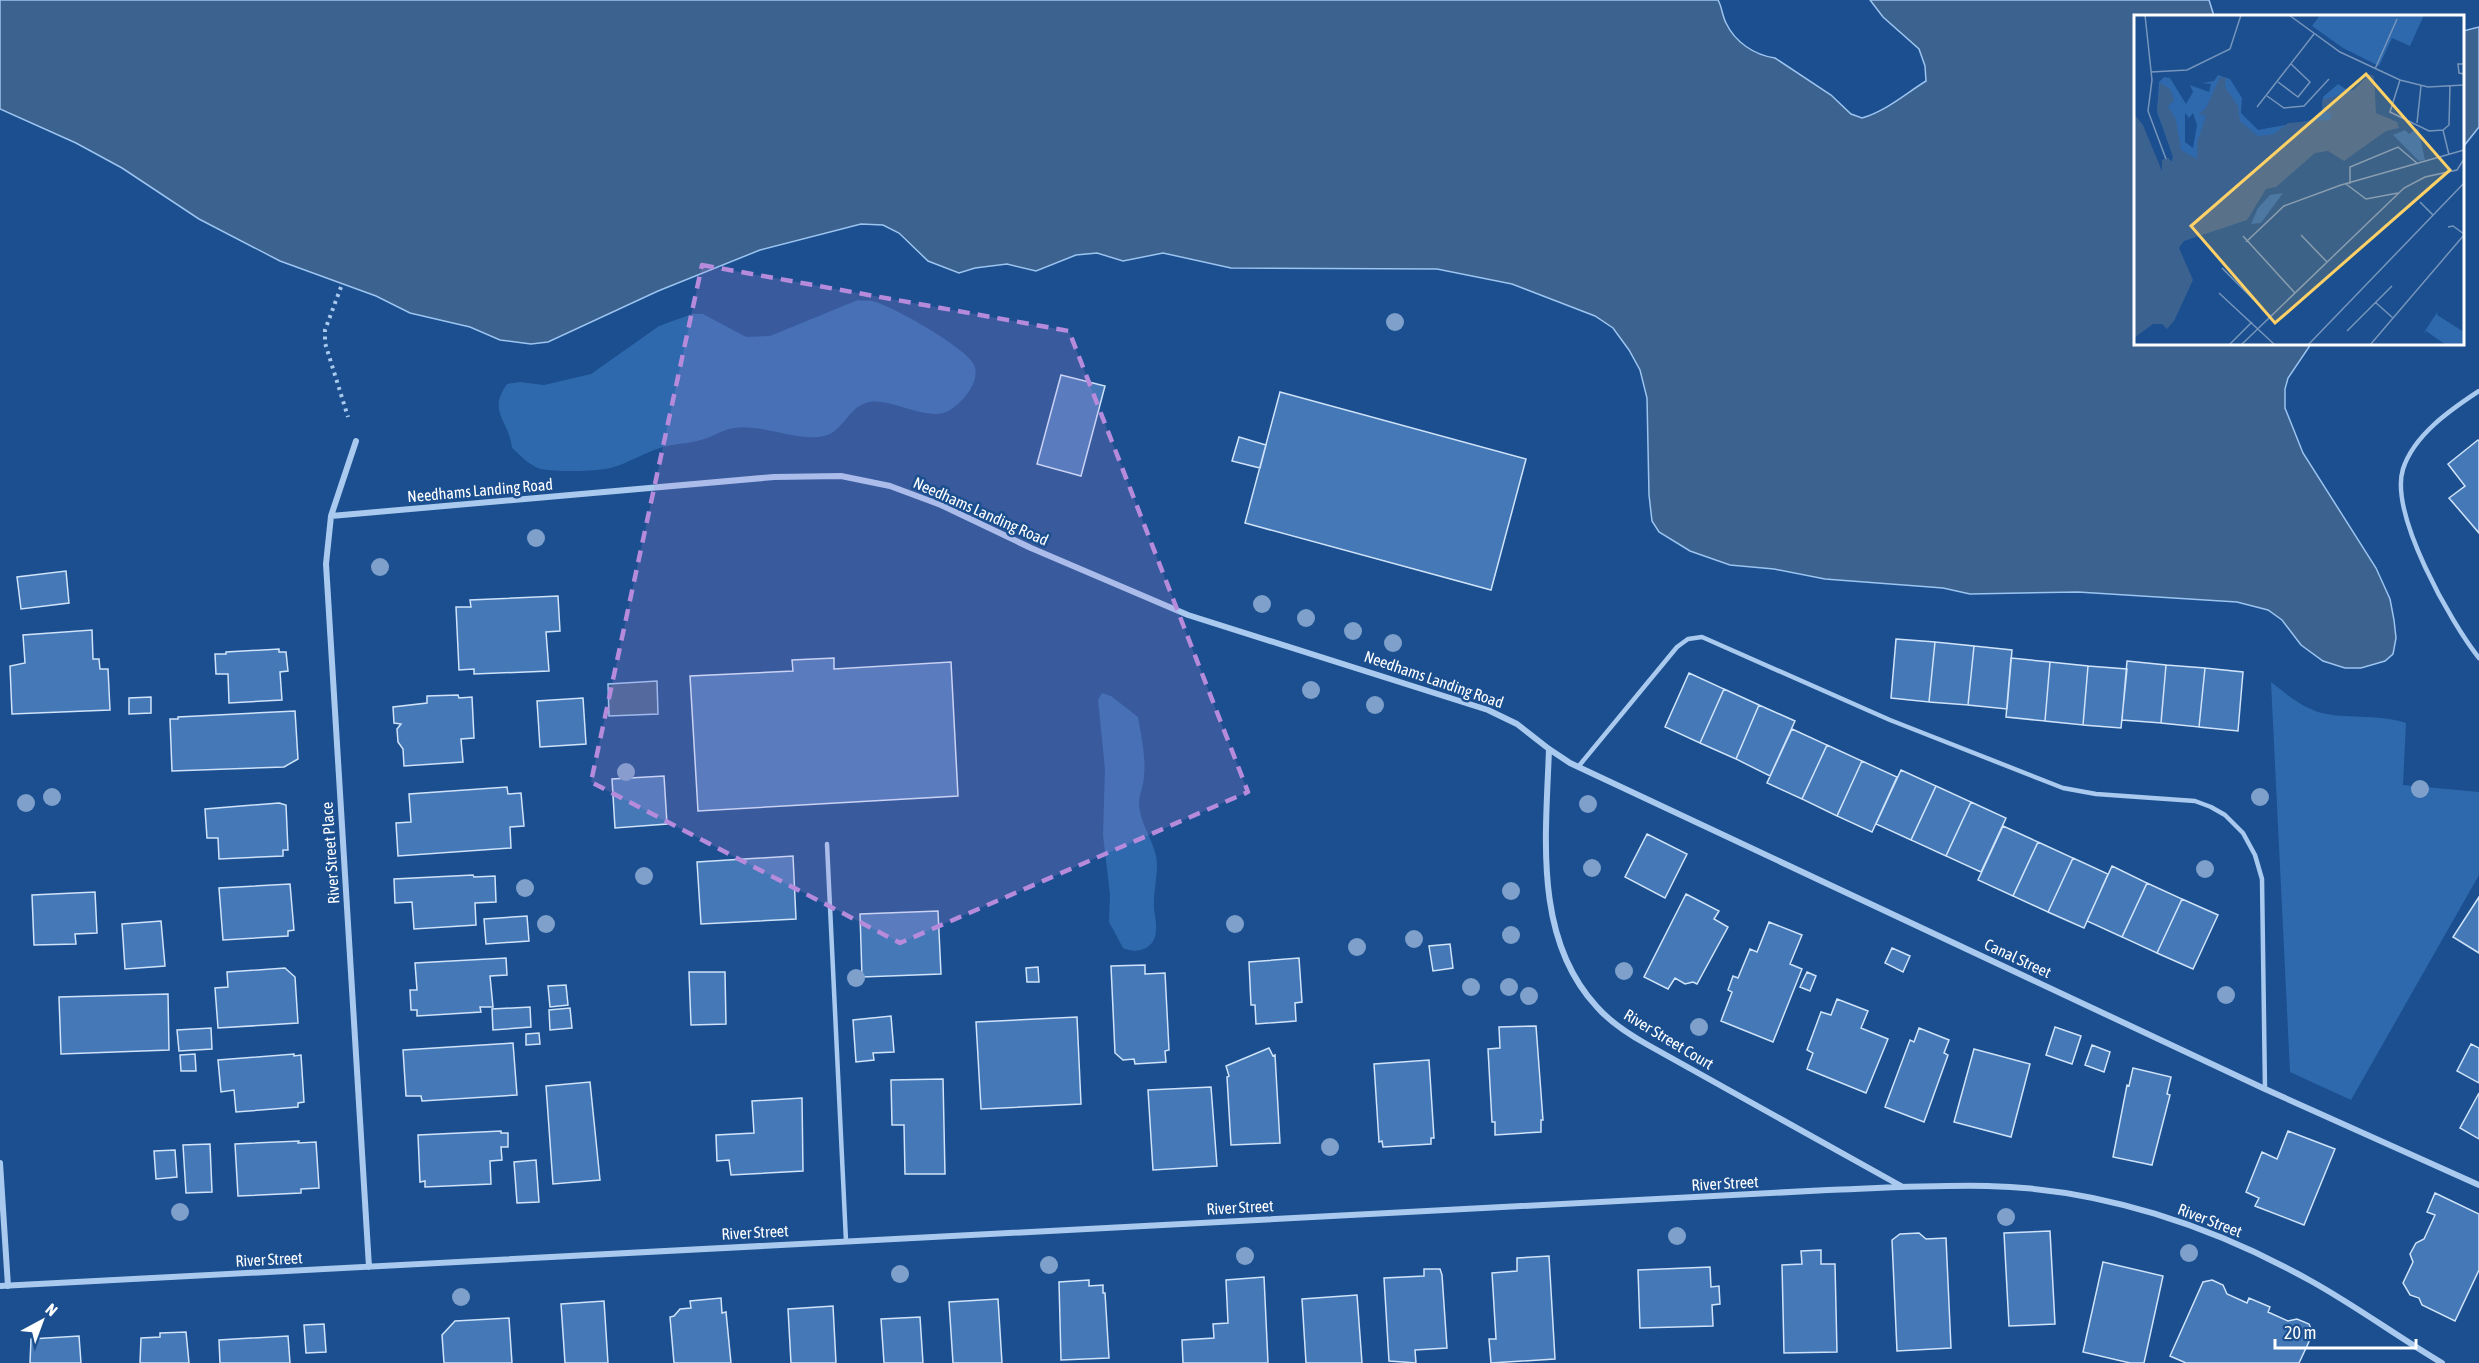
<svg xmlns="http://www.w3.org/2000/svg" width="2479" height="1363" font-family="'Asap Condensed',sans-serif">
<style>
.green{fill:#2e69ad}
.water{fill:#3c6290;stroke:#9cc4f0;stroke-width:1.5}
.building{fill:#4478b7;stroke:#cfe3fa;stroke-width:1.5}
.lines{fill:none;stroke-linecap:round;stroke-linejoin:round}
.path{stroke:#a9c9ee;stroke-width:4;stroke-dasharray:3 4.5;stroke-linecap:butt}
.lane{stroke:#a9c9ee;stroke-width:4.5}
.street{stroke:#a9c9ee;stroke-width:6}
.tree{fill:#7ea0ca}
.marked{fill:#b68bdc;fill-opacity:0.2;stroke:#b68bdc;stroke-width:4.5;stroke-dasharray:12 8;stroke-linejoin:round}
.labels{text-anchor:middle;stroke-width:5;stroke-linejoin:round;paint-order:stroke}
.street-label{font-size:16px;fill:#fff;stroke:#1b4f8f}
.inset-road{fill:none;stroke:#7695bc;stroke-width:1.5}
.view{fill:#ffd166;fill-opacity:0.15;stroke:#ffd166;stroke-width:3}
.inset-edge{fill:none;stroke:#fff;stroke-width:3}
</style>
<rect width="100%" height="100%" fill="#1b4f8f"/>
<path class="green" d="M858,300C862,301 867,300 872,301C891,305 967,348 974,365C981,381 963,402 950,410C928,424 889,395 866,403C848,408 843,432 824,436C796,442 760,423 734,428C724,429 714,436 704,439C691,444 674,443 660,448C644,453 630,462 614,467C600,472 556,472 541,469C531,467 520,455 512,448C509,420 487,412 507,384L520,382L544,385L591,374L659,326L692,314H703L746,337L770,336Z
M2271,682C2285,693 2300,706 2318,712C2346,720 2376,713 2406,723L2403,785L2479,792V875L2351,1100L2290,1072Z
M1102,693L1111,696L1138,717C1141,736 1146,756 1144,776C1144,785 1139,794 1139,803C1140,824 1152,837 1156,856C1159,869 1154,888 1154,902C1153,911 1157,920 1156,930C1156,948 1138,955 1123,948L1109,922L1110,895L1103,835L1105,769L1098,700Z"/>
<path class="water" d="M0,0H1718C1722,7 1722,15 1726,23C1735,42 1754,55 1775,58L1831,95L1851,114L1862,118C1886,111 1905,94 1926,81L1925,66L1919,49L1883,17L1870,0H2209L2214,16H2136V344H2311L2288,378L2285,389V408L2303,453L2376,568L2390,599L2394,620L2396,638L2393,654L2385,661L2361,668H2345L2323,661L2301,645L2282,620L2268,610L2237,602L2078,592L1970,594L1943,588L1825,579L1774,569L1730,565L1690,551L1659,532L1652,521L1649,495L1647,398L1640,370L1629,350L1613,328L1595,316L1512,284L1437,269L1231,268L1163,253L1123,261L1097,253L1076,255L1036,271L1007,264L975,268L959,273L928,261L899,233L883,225L861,224L760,250L658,291L548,342L531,344L500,340L470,327L410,313L376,296L280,261L199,219L122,168L76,143L0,109Z
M2479,27V127L2463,147V31Z
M657,681L658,714L609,716L608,684Z"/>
<path class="building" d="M1061,375L1105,386L1081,476L1037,464Z
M1280,392L1526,459L1491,590L1245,523Z
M1239,437L1266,445L1260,468L1232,461Z
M2478,440L2479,441V533L2449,498L2465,486L2448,464Z
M66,571L69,603L21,609L17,577Z
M558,596L560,631L546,632L549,671L474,674V669L459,670L456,607H471L470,600Z
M92,630L93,659H99L100,669H108L110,710L12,714L10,666L25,663L23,635Z
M1896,639L1935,642L1929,702L1891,698Z
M1935,642L1974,646L1968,705L1929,702Z
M1974,646L2012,650L2007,709L1968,705Z
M279,649V652H286L288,671L280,672L282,700L229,703L228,674H216L215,654H226V652Z
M834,658V669L951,662L958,796L698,811L690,676L793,671L792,660Z
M2011,658L2050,662L2045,721L2006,717Z
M2127,661L2166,665L2161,723L2122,720Z
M2050,662L2088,666L2083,725L2045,721Z
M2166,665L2205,668L2199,727L2161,723Z
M2088,666L2127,669L2121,728L2083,725Z
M2205,668L2243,672L2238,731L2199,727Z
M1689,673L1724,689L1700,743L1665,727Z
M1724,689L1759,705L1736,759L1700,743Z
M458,695L459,698L472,697L474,738L461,739L463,762L404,766L403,749L398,742L397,729L401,724L394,723L393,707L427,703V696Z
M151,697V713L129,714V698Z
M583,698L586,744L540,747L537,701Z
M1759,705L1795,721L1770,776L1736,759Z
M295,711L298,759L284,767L172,771L170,719H178V717Z
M1792,729L1827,745L1802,799L1767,783Z
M1827,745L1862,761L1837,816L1802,799Z
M1862,761L1897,777L1872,832L1837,816Z
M1901,770L1936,786L1911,840L1876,824Z
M664,776L667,824L615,828L612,779Z
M1936,786L1971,802L1946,856L1911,840Z
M507,787L508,794L521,793L524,826L510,827L511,848L398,856L396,823L411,822L409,794Z
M1971,802L2006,818L1981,872L1946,856Z
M279,803L286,805L288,850H283V856L219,859L218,838H207L205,809Z
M2003,826L2038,842L2013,896L1978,880Z
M1647,834L1687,854L1665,898L1625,877Z
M2038,842L2073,858L2048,912L2013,896Z
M793,856L796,919L701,924L697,862Z
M2073,858L2108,874L2084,928L2048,912Z
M2112,866L2147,883L2122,937L2087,921Z
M473,875L474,877L495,876L496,902L475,903L476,925L414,929L412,902L395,903L394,879Z
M2147,883L2182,899L2157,953L2122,937Z
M290,884L294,930L288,931V936L223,940L219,888Z
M95,892L97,933L75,934L76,944L34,945L32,895Z
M1686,894L1719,911L1714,919L1728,927L1697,984L1693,982L1685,984L1675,978L1668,989L1644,977Z
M2479,897V953L2453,937Z
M2182,899L2218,915L2193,969L2157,953Z
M938,911L941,974L862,977L860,914Z
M527,916L529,941L486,944L484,919Z
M161,921L165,966L125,969L122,924Z
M1769,922L1802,935L1790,964L1802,969L1773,1042L1721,1021L1732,992L1728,990L1733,976L1738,978L1750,949L1757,952Z
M1450,944L1453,968L1433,971L1429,946Z
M1892,948L1910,956L1903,972L1885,963Z
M506,958L507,975L490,976L493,1007H480L481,1012L417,1016V1010H411L410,990H417L415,963Z
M1299,958L1302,1002L1295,1003L1296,1021L1256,1024L1255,1005H1251L1249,962Z
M1145,965V974L1165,973L1169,1050L1165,1051L1166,1062L1135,1064L1134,1059L1123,1060L1115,1053L1111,966Z
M1038,967L1039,982H1027L1026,968Z
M285,968L295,977L298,1023L218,1028L215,988L228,987L227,972Z
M689,972H725L726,1024L691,1025Z
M1807,972L1816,976L1810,991L1800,987Z
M566,985L568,1005L550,1007L548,986Z
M168,994L169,1050L61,1054L59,997Z
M1837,999L1868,1011L1861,1028L1888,1039L1866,1093L1807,1069L1813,1053L1807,1050L1821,1012L1831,1015Z
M530,1007L531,1027L493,1030L492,1009Z
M570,1008L572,1028L550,1030L549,1010Z
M891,1016L894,1052L873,1053L874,1060L856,1062L853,1020Z
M1077,1017L1081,1104L981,1109L976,1022Z
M1536,1026L1543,1120H1541V1132L1495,1135V1122H1492L1488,1049L1500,1048L1499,1027Z
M2055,1027L2081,1036L2072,1064L2046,1055Z
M211,1028L212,1049L179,1051L177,1030Z
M1919,1028L1949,1040L1944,1053L1948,1055L1924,1122L1885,1107L1910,1040L1914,1042Z
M539,1033L540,1044L526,1045V1034Z
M513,1043L517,1095L422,1101L421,1096H406L403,1050Z
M2471,1044L2479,1048V1083L2457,1071Z
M2092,1045L2110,1052L2104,1072L2085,1065Z
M1269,1048L1273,1056L1275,1055L1280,1143L1231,1145L1227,1077L1229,1076L1226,1066Z
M1974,1049L2030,1064L2011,1137L1954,1122Z
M195,1054L196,1071H181L180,1055Z
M294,1054V1056L301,1055L304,1102L298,1103V1107L236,1112L234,1090L221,1092L218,1060Z
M1429,1060L1434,1138H1431V1144L1383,1147L1382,1141L1379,1142L1374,1064Z
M2133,1068L2171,1077L2167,1094L2170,1095L2152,1165L2113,1157L2127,1085L2129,1086Z
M943,1079L945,1174H905L904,1125H892L891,1080Z
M590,1082L600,1180L553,1184L546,1086Z
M1211,1087L1217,1166L1153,1170L1148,1090Z
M2479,1093V1139L2460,1128Z
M802,1098L803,1171L731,1175L729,1160L717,1161L716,1135L754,1133L752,1101Z
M501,1131V1133H508V1147H501L502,1160L490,1161L491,1184L425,1187V1181L420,1182L418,1135Z
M2288,1131L2335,1149L2304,1225L2255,1206L2259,1198L2246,1192L2262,1152L2277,1159Z
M299,1141L298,1143L316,1142L319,1188L301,1189V1193L238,1196L235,1144Z
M210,1144L212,1192L186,1193L183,1145Z
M175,1150L177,1177L156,1179L154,1151Z
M536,1160L539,1202L517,1203L514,1162Z
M2435,1193L2479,1214V1270L2455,1321L2422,1305L2419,1298L2410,1295L2403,1283L2413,1262L2410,1254L2416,1243L2424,1239L2435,1215L2427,1212Z
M2050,1231L2055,1324L2009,1326L2004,1233Z
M1919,1233L1926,1239L1946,1238L1951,1348L1897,1351L1892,1240L1900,1234Z
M1821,1250V1264H1835L1837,1352L1784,1353L1782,1265L1802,1264L1801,1251Z
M1549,1256L1555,1359L1491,1363L1489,1339H1496L1492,1273L1517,1271V1258Z
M2103,1262L2163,1276L2144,1363H2130L2083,1352Z
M1710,1267L1711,1287L1719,1286L1720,1304L1712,1305L1713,1326L1640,1328L1638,1270Z
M1424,1269H1440L1442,1275L1447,1348L1415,1350L1416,1363L1389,1361L1384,1278L1424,1276Z
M1264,1277L1268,1363H1183L1182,1340L1214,1338L1213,1324L1228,1323L1226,1280Z
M1089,1280V1286L1103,1285V1293H1105L1109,1358L1061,1360L1059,1282Z
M2212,1280L2223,1285L2227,1294L2247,1303L2249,1298L2270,1307L2268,1312L2288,1321L2297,1319L2309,1324L2313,1333L2299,1363H2186L2170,1356L2203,1282Z
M1357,1295L1362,1363H1306L1302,1299Z
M721,1298L722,1313L726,1312L731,1363H674L670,1317L674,1316L680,1309L691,1308L690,1301Z
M998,1299L1002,1363H953L949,1302Z
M604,1301L608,1363H565L561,1304Z
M833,1306L836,1363H791L788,1309Z
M920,1317L923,1363H884L881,1319Z
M509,1318L512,1363H444L442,1335L455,1321Z
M324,1324L326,1352L306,1353L304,1325Z
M186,1332L189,1363H140L141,1338L160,1337V1333Z
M79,1336L81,1363H30L31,1339Z
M288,1336L290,1363H220L219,1340Z"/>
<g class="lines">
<path class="path" d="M341,287L325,330V343L348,417"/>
<path class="lane" d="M2479,391C2450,410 2414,435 2403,469C2389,514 2451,623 2479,658
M1578,767L1677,647L1688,639L1702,637L1890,720L2063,788L2096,794L2195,801L2211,807L2225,815L2243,833L2255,855L2262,879L2265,1089
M827,844L846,1241"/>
<path class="street" d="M356,441L331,516L326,564L369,1267
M331,516L774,477L841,476L890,486L941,505L1031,548L1188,615L1488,710L1517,724L1549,749L1570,763L2265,1089L2479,1185
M1549,749C1546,836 1533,938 1597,1007C1611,1023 1630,1035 1648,1045L1901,1186
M0,1163L8,1286
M0,1286L1828,1190C1881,1188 1934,1185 1987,1186C2100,1188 2213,1226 2311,1281C2356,1306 2398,1337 2442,1363"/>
</g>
<g class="tree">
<circle cx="1395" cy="322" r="9"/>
<circle cx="536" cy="538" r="9"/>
<circle cx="380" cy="567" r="9"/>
<circle cx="1262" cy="604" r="9"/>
<circle cx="1306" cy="618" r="9"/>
<circle cx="1353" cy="631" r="9"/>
<circle cx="1393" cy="643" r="9"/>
<circle cx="1311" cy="690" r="9"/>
<circle cx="1375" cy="705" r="9"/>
<circle cx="626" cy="772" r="9"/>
<circle cx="2420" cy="789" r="9"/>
<circle cx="52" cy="797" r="9"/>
<circle cx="2260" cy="797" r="9"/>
<circle cx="26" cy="803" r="9"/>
<circle cx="1588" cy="804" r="9"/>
<circle cx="1592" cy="868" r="9"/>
<circle cx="2205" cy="869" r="9"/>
<circle cx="644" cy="876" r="9"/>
<circle cx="525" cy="888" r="9"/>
<circle cx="1511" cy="891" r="9"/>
<circle cx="546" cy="924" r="9"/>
<circle cx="1235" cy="924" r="9"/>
<circle cx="1511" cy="935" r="9"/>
<circle cx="1414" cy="939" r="9"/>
<circle cx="1357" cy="947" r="9"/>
<circle cx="1624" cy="971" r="9"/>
<circle cx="856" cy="978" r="9"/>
<circle cx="1471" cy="987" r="9"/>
<circle cx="1509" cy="987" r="9"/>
<circle cx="2226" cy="995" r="9"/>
<circle cx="1529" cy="996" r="9"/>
<circle cx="1699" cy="1027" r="9"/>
<circle cx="1330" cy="1147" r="9"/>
<circle cx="180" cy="1212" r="9"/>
<circle cx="2006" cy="1217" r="9"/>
<circle cx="1677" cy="1236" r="9"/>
<circle cx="2189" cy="1253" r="9"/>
<circle cx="1245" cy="1256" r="9"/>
<circle cx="1049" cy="1265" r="9"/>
<circle cx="900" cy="1274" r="9"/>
<circle cx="461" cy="1297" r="9"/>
</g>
<path class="marked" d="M702,265L1069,331L1248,792L900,943L591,782Z"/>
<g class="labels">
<g class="street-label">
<text transform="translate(480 490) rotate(-5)" y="6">Needhams Landing Road</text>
<text transform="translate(981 511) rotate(24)" y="6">Needhams Landing Road</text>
<text transform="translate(1434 679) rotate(19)" y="6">Needhams Landing Road</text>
<text transform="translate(330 853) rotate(-94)" y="6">River Street Place</text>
<text transform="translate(2018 958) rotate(25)" y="6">Canal Street</text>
<text transform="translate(1669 1039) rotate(31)" y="6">River Street Court</text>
<text transform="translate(1725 1183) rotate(-3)" y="6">River Street</text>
<text transform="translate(1240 1207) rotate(-3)" y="6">River Street</text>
<text transform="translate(2210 1220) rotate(21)" y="6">River Street</text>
<text transform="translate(755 1232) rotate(-3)" y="6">River Street</text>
<text transform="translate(269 1259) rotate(-3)" y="6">River Street</text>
</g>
</g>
<g transform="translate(2134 15)">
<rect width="330" height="330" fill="#1b4f8f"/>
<path d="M186,0H290L276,31L258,23L245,51L209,33L178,11ZM84,60L96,64L108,83L107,98L124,115L183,104L188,97L189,82L204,69L215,76L224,74L232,64L221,100L29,155L28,145L34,143L38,147L39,141L23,97L25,67L30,62L36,63L52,89L59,77L56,70L75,77L77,69L68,68L80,66ZM51,98L55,103L59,98L63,110L59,133L51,127ZM284,113L291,145L285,146L259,120L271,115L275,119ZM149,178L127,208L117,209L124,193L136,180ZM304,296L303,300L330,317L328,330H312L292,316L289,319Z" fill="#2e69ad" fill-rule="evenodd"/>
<path d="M235,59L240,61L242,98L263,107L265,113L252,116L210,146L194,136L181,138L142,172L132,174L113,205L50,226L45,233L59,265L40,306L33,314L28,309H19L0,323V99L9,110L28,156V145L34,143L38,147L39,142L23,95L26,68L36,74L40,85L34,91L42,105L47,135L63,144V128L72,101L65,99L72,93L86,62L92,63L91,72L104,91L106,106L124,121L140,119L154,108L196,105L198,99L189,96L188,85L219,76Z" fill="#3c6290"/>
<path class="inset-road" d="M11,0L18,65L14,96L32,144M155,0L206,37L266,65L294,72L330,70M330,49H324L325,58L330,59M241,54L263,4M17,57L53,55L96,34L107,0M266,65L256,97L295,116L309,115L315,110L316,71M144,67L164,82L176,67L157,49M133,81L150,93L170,91L195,64M123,92L180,19M283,108L287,71M309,115L315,140M212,169L232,184L264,178M216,169V152L264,132L284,149M286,187L299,200M314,212L319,211L330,219M167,220L193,247M109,221L161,278M112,227L150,191L207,170L330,135M88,253L137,302M85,278L141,330M241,287L259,303M213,316L258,271M95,330L118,307M107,330L270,173L291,162L323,155L330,144M174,330L330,168M236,330L330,220"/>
<path class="view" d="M232,59L316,155L141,308L57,211Z"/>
<rect width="330" height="330" class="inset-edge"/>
</g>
<g transform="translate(42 1321) rotate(41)" stroke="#1b4f8f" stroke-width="4.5" paint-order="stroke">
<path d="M0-4.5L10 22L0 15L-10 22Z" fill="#ffffff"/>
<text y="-9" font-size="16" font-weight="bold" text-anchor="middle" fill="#ffffff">N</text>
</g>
<path d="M2275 1339v9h141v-9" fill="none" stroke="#ffffff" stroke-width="3"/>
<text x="2284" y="1339" font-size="18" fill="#ffffff" stroke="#1b4f8f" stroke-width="4.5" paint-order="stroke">20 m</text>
</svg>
